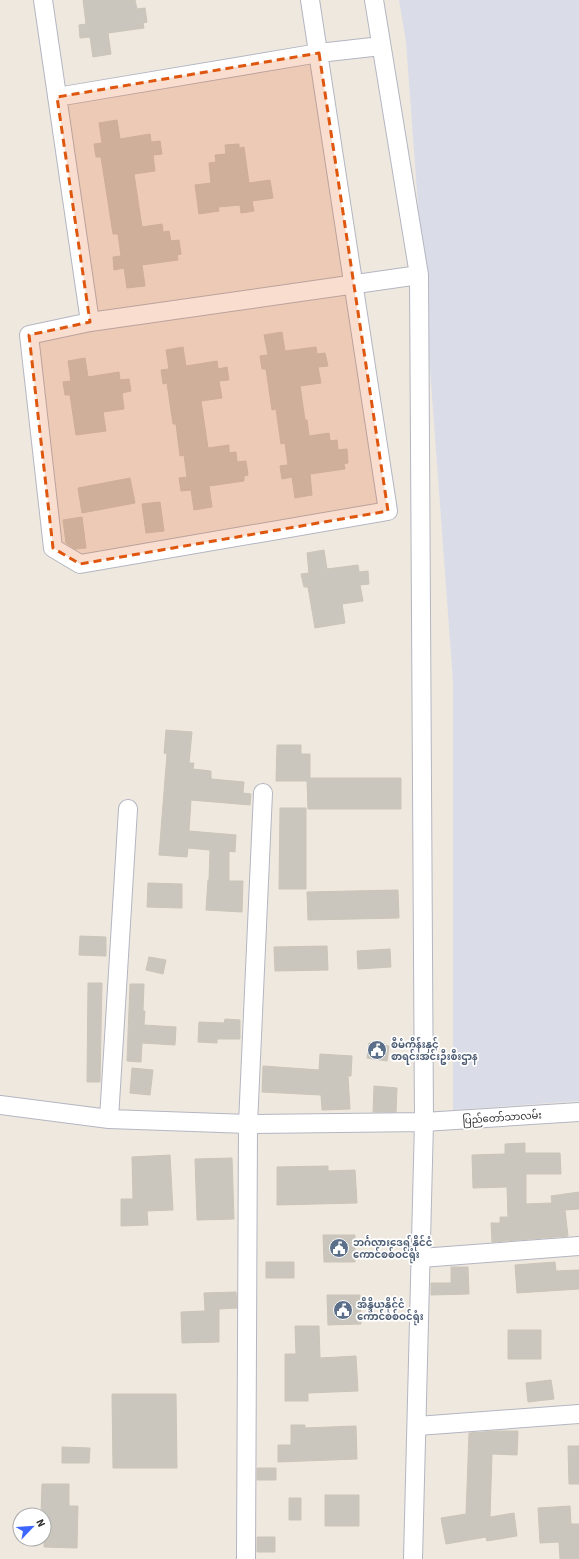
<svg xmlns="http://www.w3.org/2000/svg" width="579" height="1559" font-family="'Source Sans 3','Noto Sans Myanmar',sans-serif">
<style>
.airport{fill:#dadde8}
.building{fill:#cbc6bd;stroke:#cbc4b8}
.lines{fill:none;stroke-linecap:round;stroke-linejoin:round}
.minor-casing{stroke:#b3b6c1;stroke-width:20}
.minor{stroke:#fff;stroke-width:18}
.marked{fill:#df570e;fill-opacity:0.2;stroke:#df570e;stroke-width:3;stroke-dasharray:8 5;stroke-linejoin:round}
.labels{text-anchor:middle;stroke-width:3.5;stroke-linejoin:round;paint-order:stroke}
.service-label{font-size:10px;font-weight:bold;fill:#4e5e75;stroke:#fff;text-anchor:start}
.street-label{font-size:10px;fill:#2d2d2d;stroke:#fff}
</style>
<rect width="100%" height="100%" fill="#efe8df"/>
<path class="airport" d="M399,0H579V1101L453,1110V682L406,42Z"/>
<path class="building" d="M83,0H135L137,9L145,8L147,22L143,23L144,28L108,33L111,54L93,57L90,37L80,38L79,25L86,24Z
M117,120L120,139L150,134L151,142L160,141L162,154L153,155L155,171L134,174L142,227L162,224L163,232L169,231L171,241L179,240L181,254L177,255L178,260L142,265L145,286L127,288L124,268L114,270L113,257L121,256L118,234H113L101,157H96L94,144L102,143L99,123Z
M239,144V148L244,147L249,183L270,180L273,198L252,201L254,211L241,213L240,205L218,207L219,211L199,214L195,185L211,183L209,163L216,162L215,155L226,154L225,145Z
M282,332L285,351L316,347L317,354L325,353L328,366L318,367L321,383L300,386L305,420H307L309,436L329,433L330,441L337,440L338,450L347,449L348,463L344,464L345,469L310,474L312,495L295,498L292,477L282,479L280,466L288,465L285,443L281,444L276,409L272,410L266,369H262L260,356L268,355L264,335Z
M183,347L186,366L217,361L218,369L227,367L229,380L219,381L222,398L201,401L208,448L229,445V453L236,452L237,462L246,461L248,475L244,476V481L209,486L212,507L194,510L191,490L181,491L179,478L187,477L184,455L180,456L176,424H173L167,383L163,384L161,370L169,369L166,350Z
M85,358L88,377L119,372L120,380L129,379L131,391L122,393L124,409L103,412L106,431L76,435L70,395H65L63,382L71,381L68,361Z
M130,478L135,503L82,513L78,488Z
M160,502L164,531L146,533L142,504Z
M82,517L86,548L75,549L66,543L63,520Z
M324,550L327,569L358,565L359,572L368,571L369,584L360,585L363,601L342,604L345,623L315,628L308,587H304L301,574L309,573L307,553Z
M166,730L192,732L189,763H194L193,769L211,771V779L244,782L243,793L251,794L250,805L191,800L189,831L236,835L235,852L229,851V881H243L242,912L206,910L208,880H209L210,850L188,848L187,857L159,855L167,754L164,753Z
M277,745H301V754H310V778H401V809H308L307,781H276Z
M280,808H306V889H279Z
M148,883L182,884V908L147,907Z
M398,890L399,918L308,920L307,892Z
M80,936L106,937V956L79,955Z
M327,946L328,970L275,971L274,947Z
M390,949L391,967L358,969L357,951Z
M149,957L166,960L163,974L146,970Z
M88,983H102L100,1082H87Z
M130,984H144L143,1011H145L144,1025L176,1027L175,1045L142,1043L141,1062L127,1061Z
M225,1019L240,1020V1039H217V1043L198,1042L199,1022L224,1023Z
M369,1043L389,1046L387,1061L367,1058Z
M320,1054L352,1056L351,1076H348L350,1109L322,1110L321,1095L262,1092L263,1066L319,1070Z
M132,1068L153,1070L150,1095L130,1093Z
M374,1086L397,1088L396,1112H373Z
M525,1143V1153H560L561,1174H526V1204L552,1203L551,1196L579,1192V1209L565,1210L568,1236L492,1242L491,1223H500V1217H508L507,1187L473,1188L472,1155L505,1154V1144Z
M170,1155L173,1210L147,1211L148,1225L121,1226V1199H133L132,1157Z
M232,1158L234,1219L197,1220L195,1159Z
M328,1166V1171L355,1170L357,1203L277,1205V1167Z
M323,1235H355V1262H324Z
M266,1262H294V1278H266Z
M555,1262L556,1271L579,1270V1289L517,1293L515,1265Z
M451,1267H468L469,1294L431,1295V1283H451Z
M236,1292L237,1308L219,1309V1342L182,1343L181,1312L205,1311L204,1293Z
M327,1295H360L361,1324L328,1325Z
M295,1326H319L320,1358L356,1356L358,1391L308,1393V1401H285V1354H296Z
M508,1330H541V1359H508Z
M551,1380L554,1399L528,1402L526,1383Z
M112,1394H176L177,1468H113Z
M291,1425H305V1428L356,1426L357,1459L278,1462V1445H291Z
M497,1431H518L517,1455L492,1454L490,1517L514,1513L517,1536L487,1541L486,1537L446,1544L441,1518L466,1514L469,1433Z
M568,1446H579V1484H569Z
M62,1447L90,1448L89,1463H62Z
M257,1468H276V1480H257Z
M42,1484H69V1506H78L77,1548L44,1547V1515H41Z
M325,1495H359V1526H325Z
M289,1498H301V1520H289Z
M570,1506L571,1524H579V1559H560L559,1542L540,1543L538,1508Z
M257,1537H275V1552H257Z"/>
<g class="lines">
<defs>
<path id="minor" d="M43,0L90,322L29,335L53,548L80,564L388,511L310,0
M374,0L419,275L424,1122L413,1559
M57,97L319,53L381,46
M90,322L419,275
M0,1105L109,1119L248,1124L424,1122L579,1112
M109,1119L128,809
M421,1258L579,1246
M417,1426L579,1414
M246,1559L248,1124L263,793"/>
</defs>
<use href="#minor" class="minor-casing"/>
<use href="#minor" class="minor"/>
</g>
<path class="marked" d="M319,53L388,511L80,564L53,548L29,335L90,322L57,97Z"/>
<defs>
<symbol id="civic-disc" viewBox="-11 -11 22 22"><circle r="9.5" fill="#5c6f8a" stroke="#fff"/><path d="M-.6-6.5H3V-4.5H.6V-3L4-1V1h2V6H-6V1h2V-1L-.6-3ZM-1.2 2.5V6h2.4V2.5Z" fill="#fff"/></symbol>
</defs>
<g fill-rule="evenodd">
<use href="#civic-disc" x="366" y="1039" width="22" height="22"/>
<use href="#civic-disc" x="328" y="1237" width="22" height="22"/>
<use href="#civic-disc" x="332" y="1299" width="22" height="22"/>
</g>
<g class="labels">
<g class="service-label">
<text x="391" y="1048">စီမံကိန်းနှင့်<tspan x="391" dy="12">စာရင်းအင်းဦးစီးဌာန</tspan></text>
<text x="353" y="1246">ဘင်္ဂလားဒေရှ့်နိုင်ငံ<tspan x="353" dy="12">ကောင်စစ်ဝင်ရုံး</tspan></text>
<text x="357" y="1308">အိန္ဒိယနိုင်ငံ<tspan x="357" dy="12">ကောင်စစ်ဝင်ရုံး</tspan></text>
</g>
<g class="street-label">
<text transform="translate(502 1117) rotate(-4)" y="4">ပြည်တော်သာလမ်း</text>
</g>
</g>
<g transform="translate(32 1527) rotate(65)"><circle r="19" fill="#ffffff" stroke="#ababab"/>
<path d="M0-3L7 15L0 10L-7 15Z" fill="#3c66ff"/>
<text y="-6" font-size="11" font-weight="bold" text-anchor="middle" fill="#2d2d2d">N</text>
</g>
</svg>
